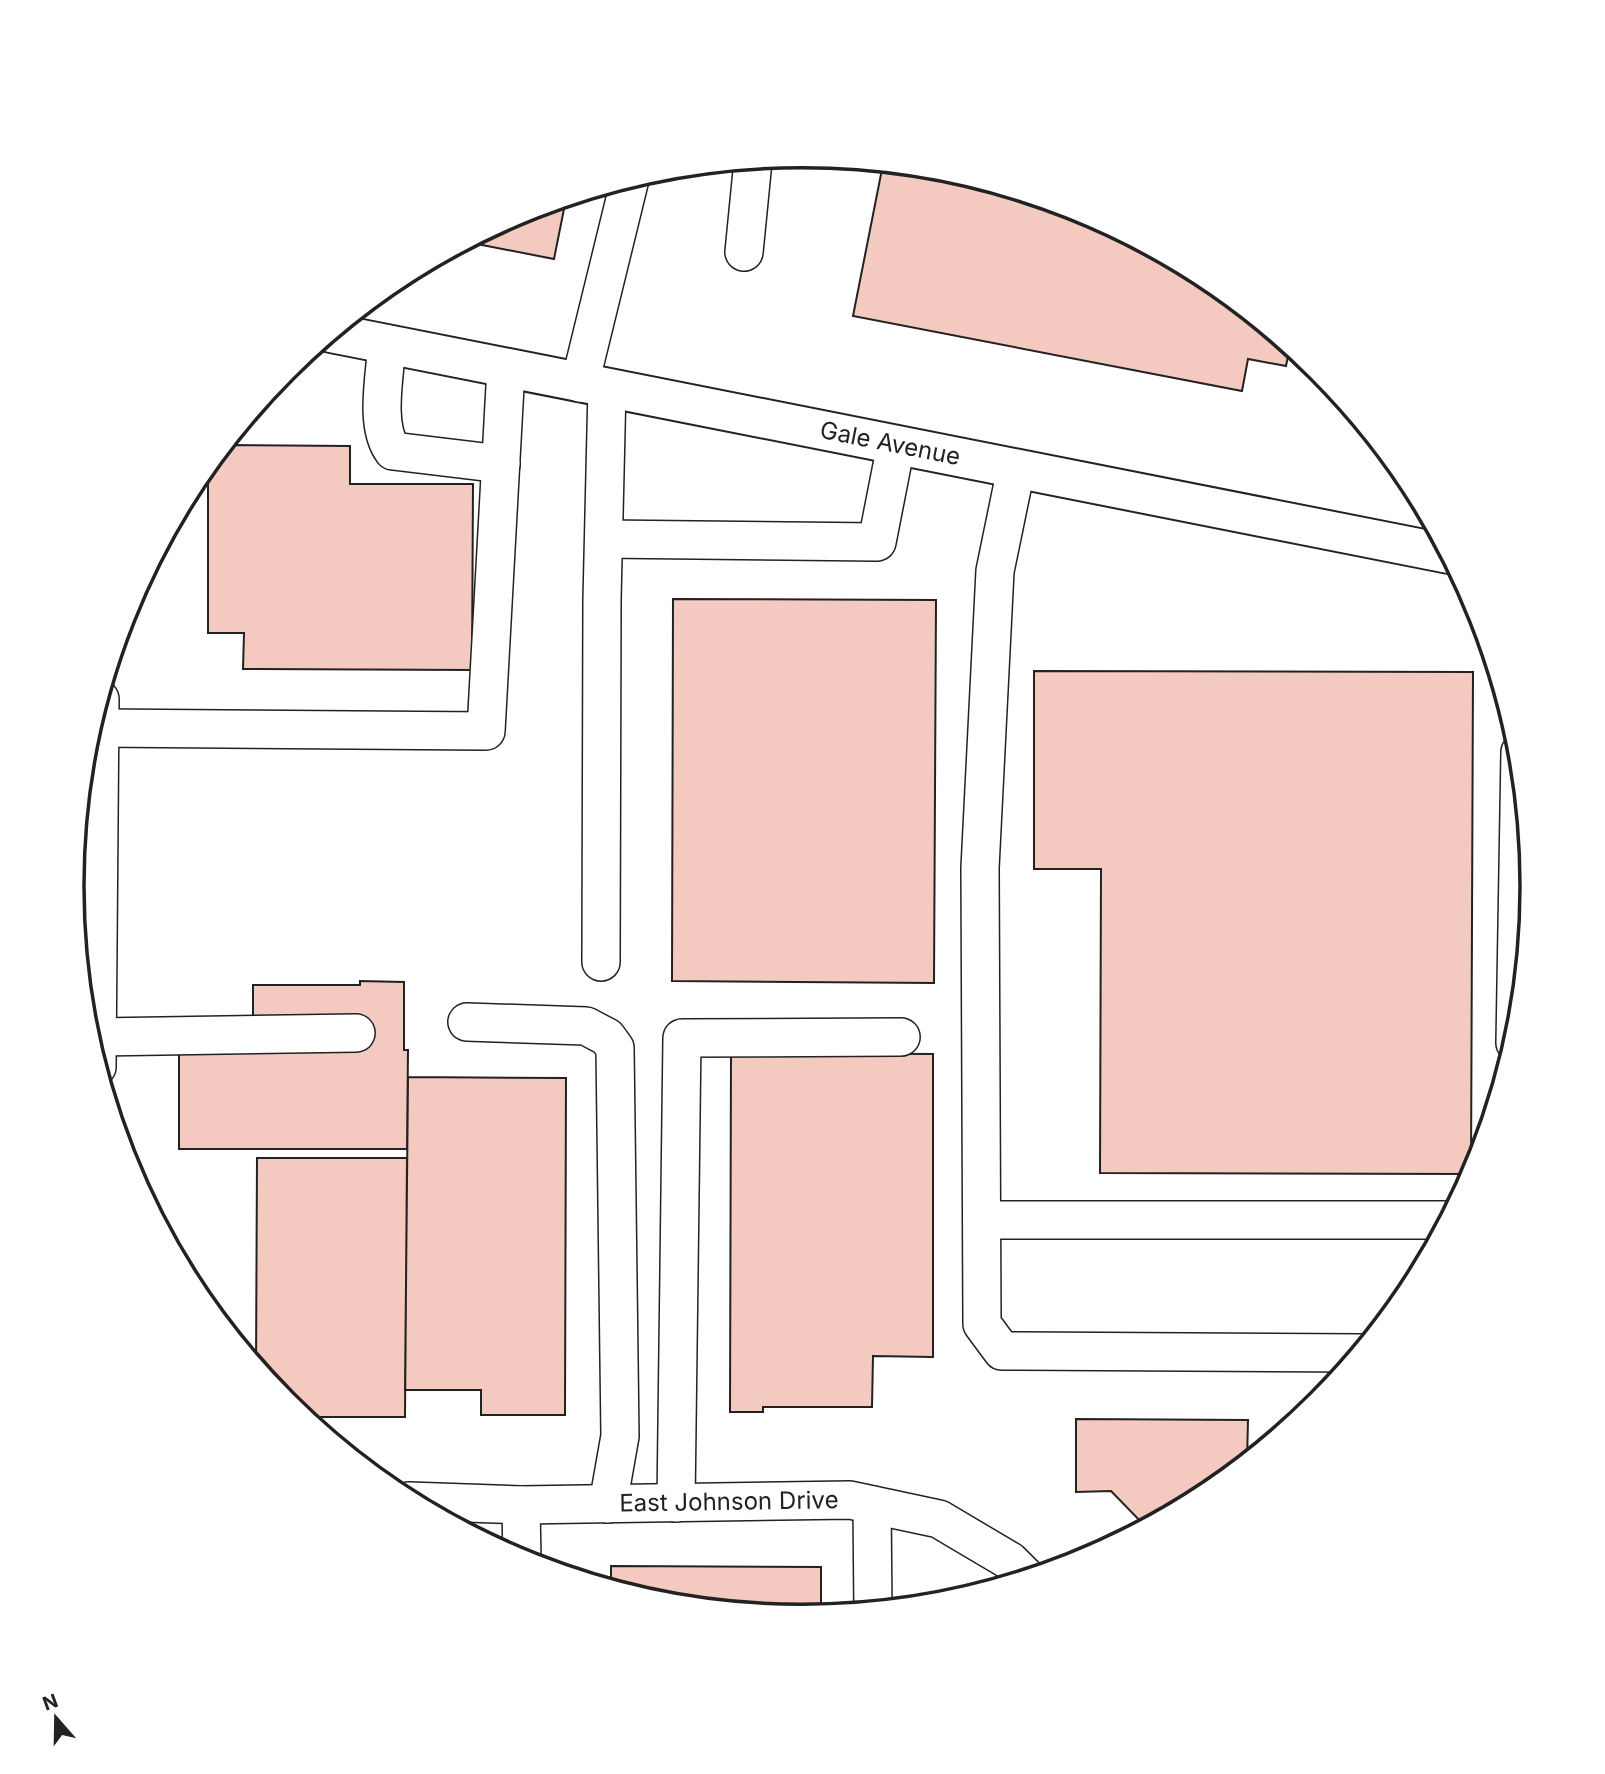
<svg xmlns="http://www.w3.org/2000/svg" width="1605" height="1774" font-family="Inter,sans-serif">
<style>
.building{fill:#f3c9c0;stroke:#222;stroke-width:2}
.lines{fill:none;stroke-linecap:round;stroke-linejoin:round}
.minor-casing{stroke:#222;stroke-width:40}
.major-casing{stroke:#222;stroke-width:42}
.minor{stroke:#fff;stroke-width:37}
.major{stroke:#fff;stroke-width:38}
.labels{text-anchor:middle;stroke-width:5;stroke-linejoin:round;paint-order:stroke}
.street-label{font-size:24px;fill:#222;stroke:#fff}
.rim{fill:none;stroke:#222;stroke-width:3.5}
</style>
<rect width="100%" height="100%" fill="#fff"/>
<path class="building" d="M883,164L945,170L1083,212L1209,280L1290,346L1286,366L1248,359L1242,391L853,316Z
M566,199L554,259L467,242L523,212Z
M225,445L350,446V484H473L472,670L243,669L244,633H208V465Z
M673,599L936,600L934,983L672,981Z
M1034,671L1473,672L1471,1174L1100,1173L1101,869H1034Z
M360,981L404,982V1050H408L407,1149H179V1049L253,1017V985H360Z
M731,1053L933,1054V1357L873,1356L872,1407H763V1412H730Z
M408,1077L566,1078L565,1415H481V1390H405Z
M257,1158H407L405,1417H302L286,1403L256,1368Z
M1076,1419L1248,1420L1247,1463L1208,1495L1147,1528L1111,1491L1076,1492Z
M611,1566L821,1567V1616L802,1618L660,1604L611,1589Z"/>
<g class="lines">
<defs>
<g id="minor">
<path d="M744,252L753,161"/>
<path d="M387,344C385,375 374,426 393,451L501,464"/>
<path d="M580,383L630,179"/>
<path d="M1016,469L995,571L980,868L982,1324L1002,1351L1361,1353"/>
<path d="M604,539L877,542L896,445"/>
<path d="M99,728L486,731L506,368"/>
<path d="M601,962L602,600L607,388"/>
<path d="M467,1022L586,1026L607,1037L615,1048L620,1436L608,1504"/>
<path d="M98,1037L356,1033"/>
<path d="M1515,1043L1520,752"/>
<path d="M97,1067L100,699"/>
<path d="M982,1220H1449"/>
<path id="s1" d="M409,1501L521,1505L850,1500L939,1519L1010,1561L1028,1579"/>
<path d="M676,1503L682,1038L901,1037"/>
<path d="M521,1505L522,1561"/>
<path d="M872,1505L873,1611"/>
</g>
<g id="major">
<path id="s2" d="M331,333L1449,554"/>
</g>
</defs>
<use href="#minor" class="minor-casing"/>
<use href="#major" class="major-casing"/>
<use href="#minor" class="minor"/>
<use href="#major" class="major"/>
</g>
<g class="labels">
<g class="street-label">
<text dy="8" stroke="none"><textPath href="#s2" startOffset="570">Gale Avenue</textPath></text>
<text dy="8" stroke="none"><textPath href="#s1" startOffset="320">East Johnson Drive</textPath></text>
</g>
</g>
<path d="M0 0H1605V1774H0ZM84 886a718 718 0 1 1 1436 0a718 718 0 1 1-1436 0Z" fill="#fff" fill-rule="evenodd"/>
<path class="rim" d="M84 886a718 718 0 1 1 1436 0a718 718 0 1 1-1436 0Z"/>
<g transform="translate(56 1718) rotate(340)" stroke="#ffffff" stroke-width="5" paint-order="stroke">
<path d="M0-5L12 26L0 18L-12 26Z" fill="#222222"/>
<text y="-10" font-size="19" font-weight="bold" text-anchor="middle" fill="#222222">N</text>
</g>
</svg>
